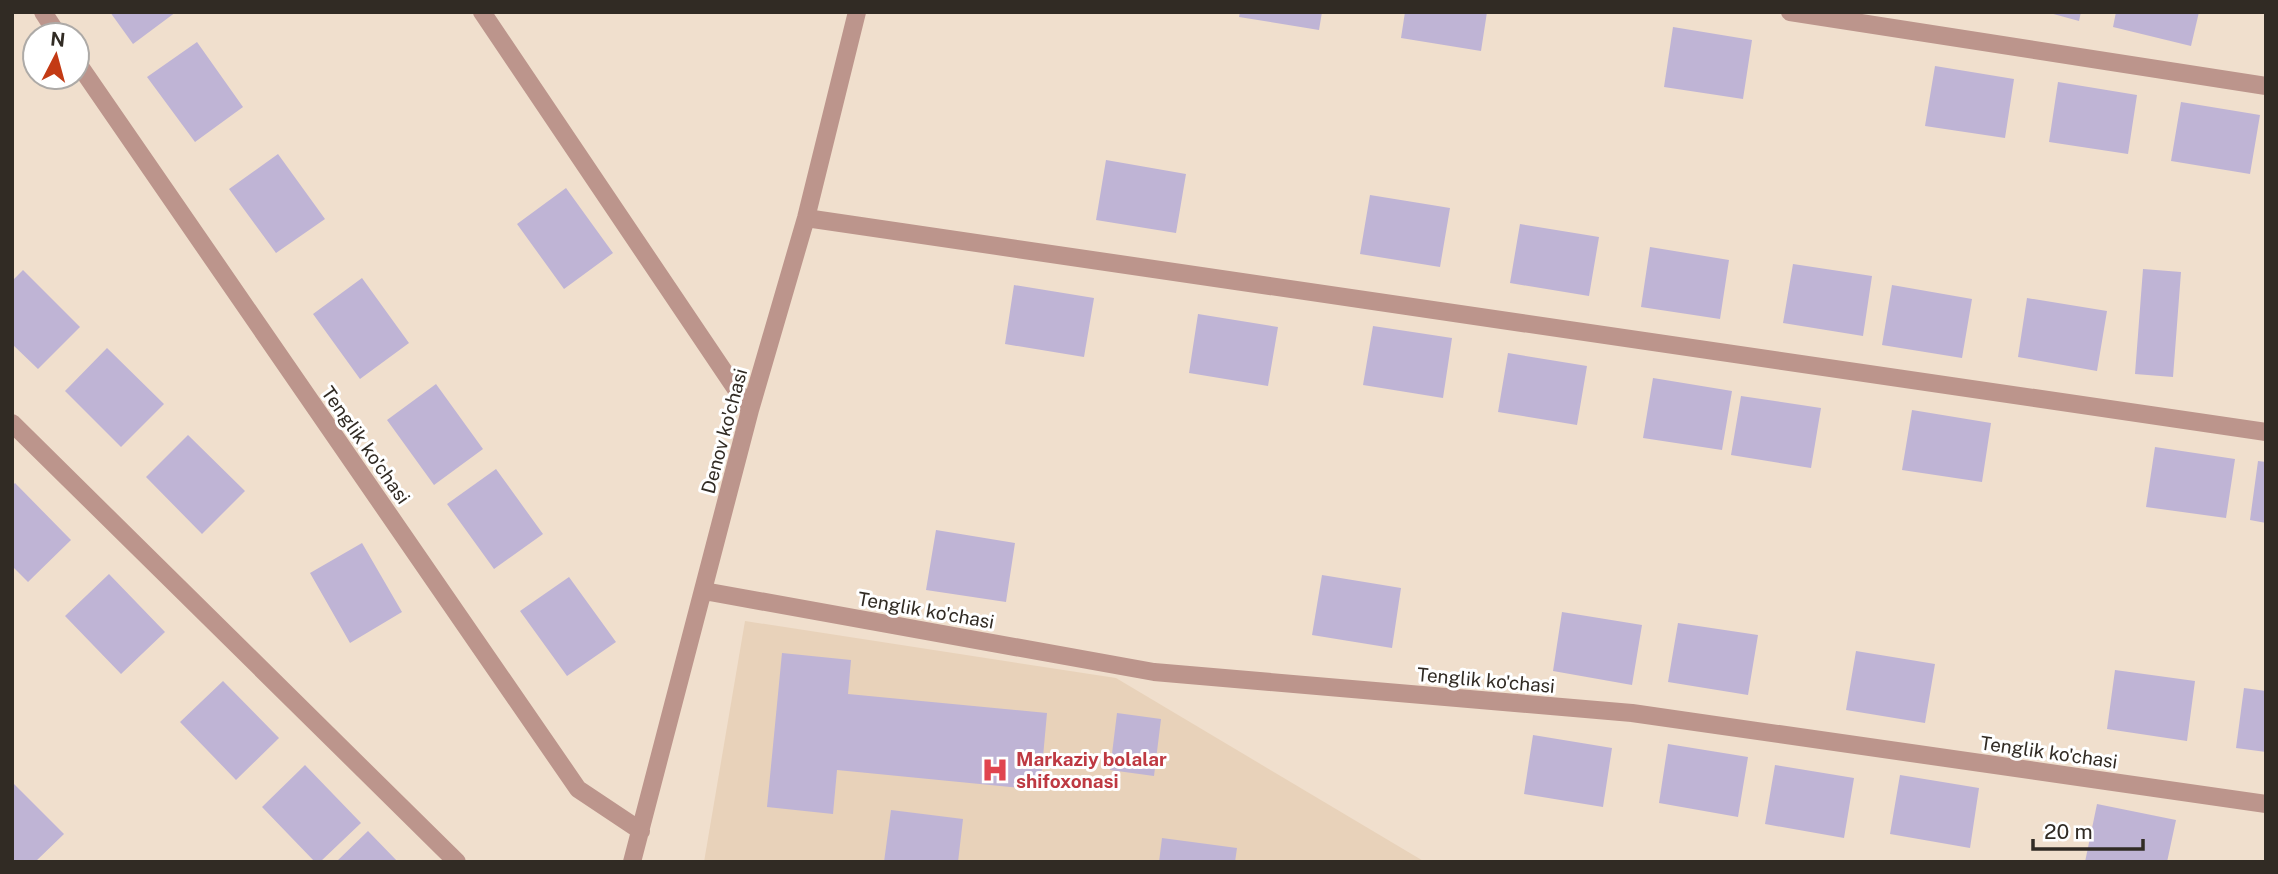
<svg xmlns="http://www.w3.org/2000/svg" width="2278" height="874" font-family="'Public Sans',sans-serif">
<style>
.built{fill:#e8d2ba}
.building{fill:#bfb4d5}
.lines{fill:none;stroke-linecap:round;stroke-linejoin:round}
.minor{stroke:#bc958c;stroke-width:18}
.labels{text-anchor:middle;stroke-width:6;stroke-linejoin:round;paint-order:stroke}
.street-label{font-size:19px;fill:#312b24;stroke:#fff}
.health-label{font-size:19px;font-weight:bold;fill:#be3a42;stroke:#fff;text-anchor:start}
</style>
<rect width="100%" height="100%" fill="#f0dfcd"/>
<path class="built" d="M745,621L1116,678L1425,862H704Z"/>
<path class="building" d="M110,12H176L133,44Z
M1240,12H1322L1319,30L1239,17Z
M1405,12H1487L1481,51L1401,38Z
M2046,12H2081L2079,21Z
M2116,12H2199L2191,46L2113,27Z
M1673,27L1752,40L1743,99L1664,87Z
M197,42L243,107L195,142L147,77Z
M1935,66L2014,79L2005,138L1925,126Z
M2058,82L2137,95L2128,154L2049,142Z
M2181,102L2260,115L2250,174L2171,161Z
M278,154L325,219L276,253L229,189Z
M1106,160L1186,174L1176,233L1096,220Z
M566,188L613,253L564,289L517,224Z
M1370,195L1450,208L1440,267L1360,254Z
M1520,224L1599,237L1589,296L1510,283Z
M1650,247L1729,260L1720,319L1641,307Z
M1793,264L1872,276L1863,336L1783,323Z
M2143,269L2181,272L2173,377L2135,374Z
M23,270L80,327L38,369L12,344V281Z
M362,278L409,343L360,379L313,314Z
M1014,285L1094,298L1084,357L1005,344Z
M1892,285L1972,299L1962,358L1882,345Z
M2027,298L2107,311L2097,371L2018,357Z
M1198,314L1278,327L1268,386L1189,373Z
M1373,326L1452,338L1443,398L1363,385Z
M107,348L164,404L121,447L65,391Z
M1508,353L1587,366L1577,425L1498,412Z
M1653,378L1732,391L1722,450L1643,438Z
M436,384L483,449L434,485L387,420Z
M1741,396L1821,408L1811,468L1731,455Z
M1912,410L1991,423L1982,482L1902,470Z
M188,435L245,491L202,534L146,477Z
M2155,447L2235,459L2226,518L2146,507Z
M2258,461L2266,462V523L2250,520Z
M496,469L543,534L494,569L447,504Z
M15,483L71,540L28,582L12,566V486Z
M936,530L1015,543L1006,602L926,590Z
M362,543L402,612L350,643L310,573Z
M109,574L165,632L121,674L65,616Z
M1322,575L1401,588L1392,648L1312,635Z
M569,577L616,642L567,676L520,611Z
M1562,612L1642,625L1632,685L1553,671Z
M1678,623L1758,635L1748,695L1668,682Z
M1856,651L1935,664L1925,723L1846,710Z
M782,653L851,660L848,694L1047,713L1040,790L837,770L833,814L767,807Z
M2115,670L2195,681L2187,741L2107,729Z
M223,681L279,738L236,780L180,722Z
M2244,688L2266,691V752L2236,748Z
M1117,713L1161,719L1154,776L1110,770Z
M1533,735L1612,748L1603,807L1524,794Z
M1668,744L1748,757L1738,817L1659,803Z
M305,765L361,823L320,862H315L262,807Z
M1775,765L1854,778L1844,838L1765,824Z
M1900,775L1979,788L1970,848L1890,834Z
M12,782L64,834L35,862H12Z
M2097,804L2176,820L2167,862H2085Z
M891,810L963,819L958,862H884Z
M368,831L398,862H336Z
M1162,838L1237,848L1235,862H1159Z"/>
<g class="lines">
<path class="minor" d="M43,12L58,35
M482,12L750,410
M1790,12L2266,86
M77,62L578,789L641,831
M806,218L2266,432
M12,423L457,862
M704,591L1154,672L1632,713L2266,804
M632,862L750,410L806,218L857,12"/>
</g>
<defs>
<symbol id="hospital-bare" viewBox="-9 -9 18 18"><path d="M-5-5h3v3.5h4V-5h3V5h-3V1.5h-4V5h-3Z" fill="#e0444e" stroke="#fff" stroke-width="2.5" paint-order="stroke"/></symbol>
</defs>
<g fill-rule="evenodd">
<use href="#hospital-bare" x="976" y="751" width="38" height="38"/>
</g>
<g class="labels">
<g class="street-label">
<text transform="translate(724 431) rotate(-75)" y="7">Denov ko'chasi</text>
<text transform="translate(366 445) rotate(55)" y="7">Tenglik ko'chasi</text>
<text transform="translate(926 610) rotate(10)" y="7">Tenglik ko'chasi</text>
<text transform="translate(1486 680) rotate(5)" y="7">Tenglik ko'chasi</text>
<text transform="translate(2049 752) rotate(8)" y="7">Tenglik ko'chasi</text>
</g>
<g class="health-label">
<text x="1016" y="766">Markaziy bolalar<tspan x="1016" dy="22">shifoxonasi</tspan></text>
</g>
</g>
<rect width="2278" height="874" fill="none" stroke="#312b24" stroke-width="28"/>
<g transform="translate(56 56) rotate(6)"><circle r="33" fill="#ffffff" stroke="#adaaa7" stroke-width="2"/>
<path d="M0-5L12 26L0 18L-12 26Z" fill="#c33a14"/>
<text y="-10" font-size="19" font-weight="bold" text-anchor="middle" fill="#312b24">N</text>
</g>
<path d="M2033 839v10h110v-10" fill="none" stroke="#312b24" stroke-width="3.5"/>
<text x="2044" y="839" font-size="21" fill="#312b24" stroke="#ffffff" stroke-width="5" paint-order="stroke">20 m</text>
</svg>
